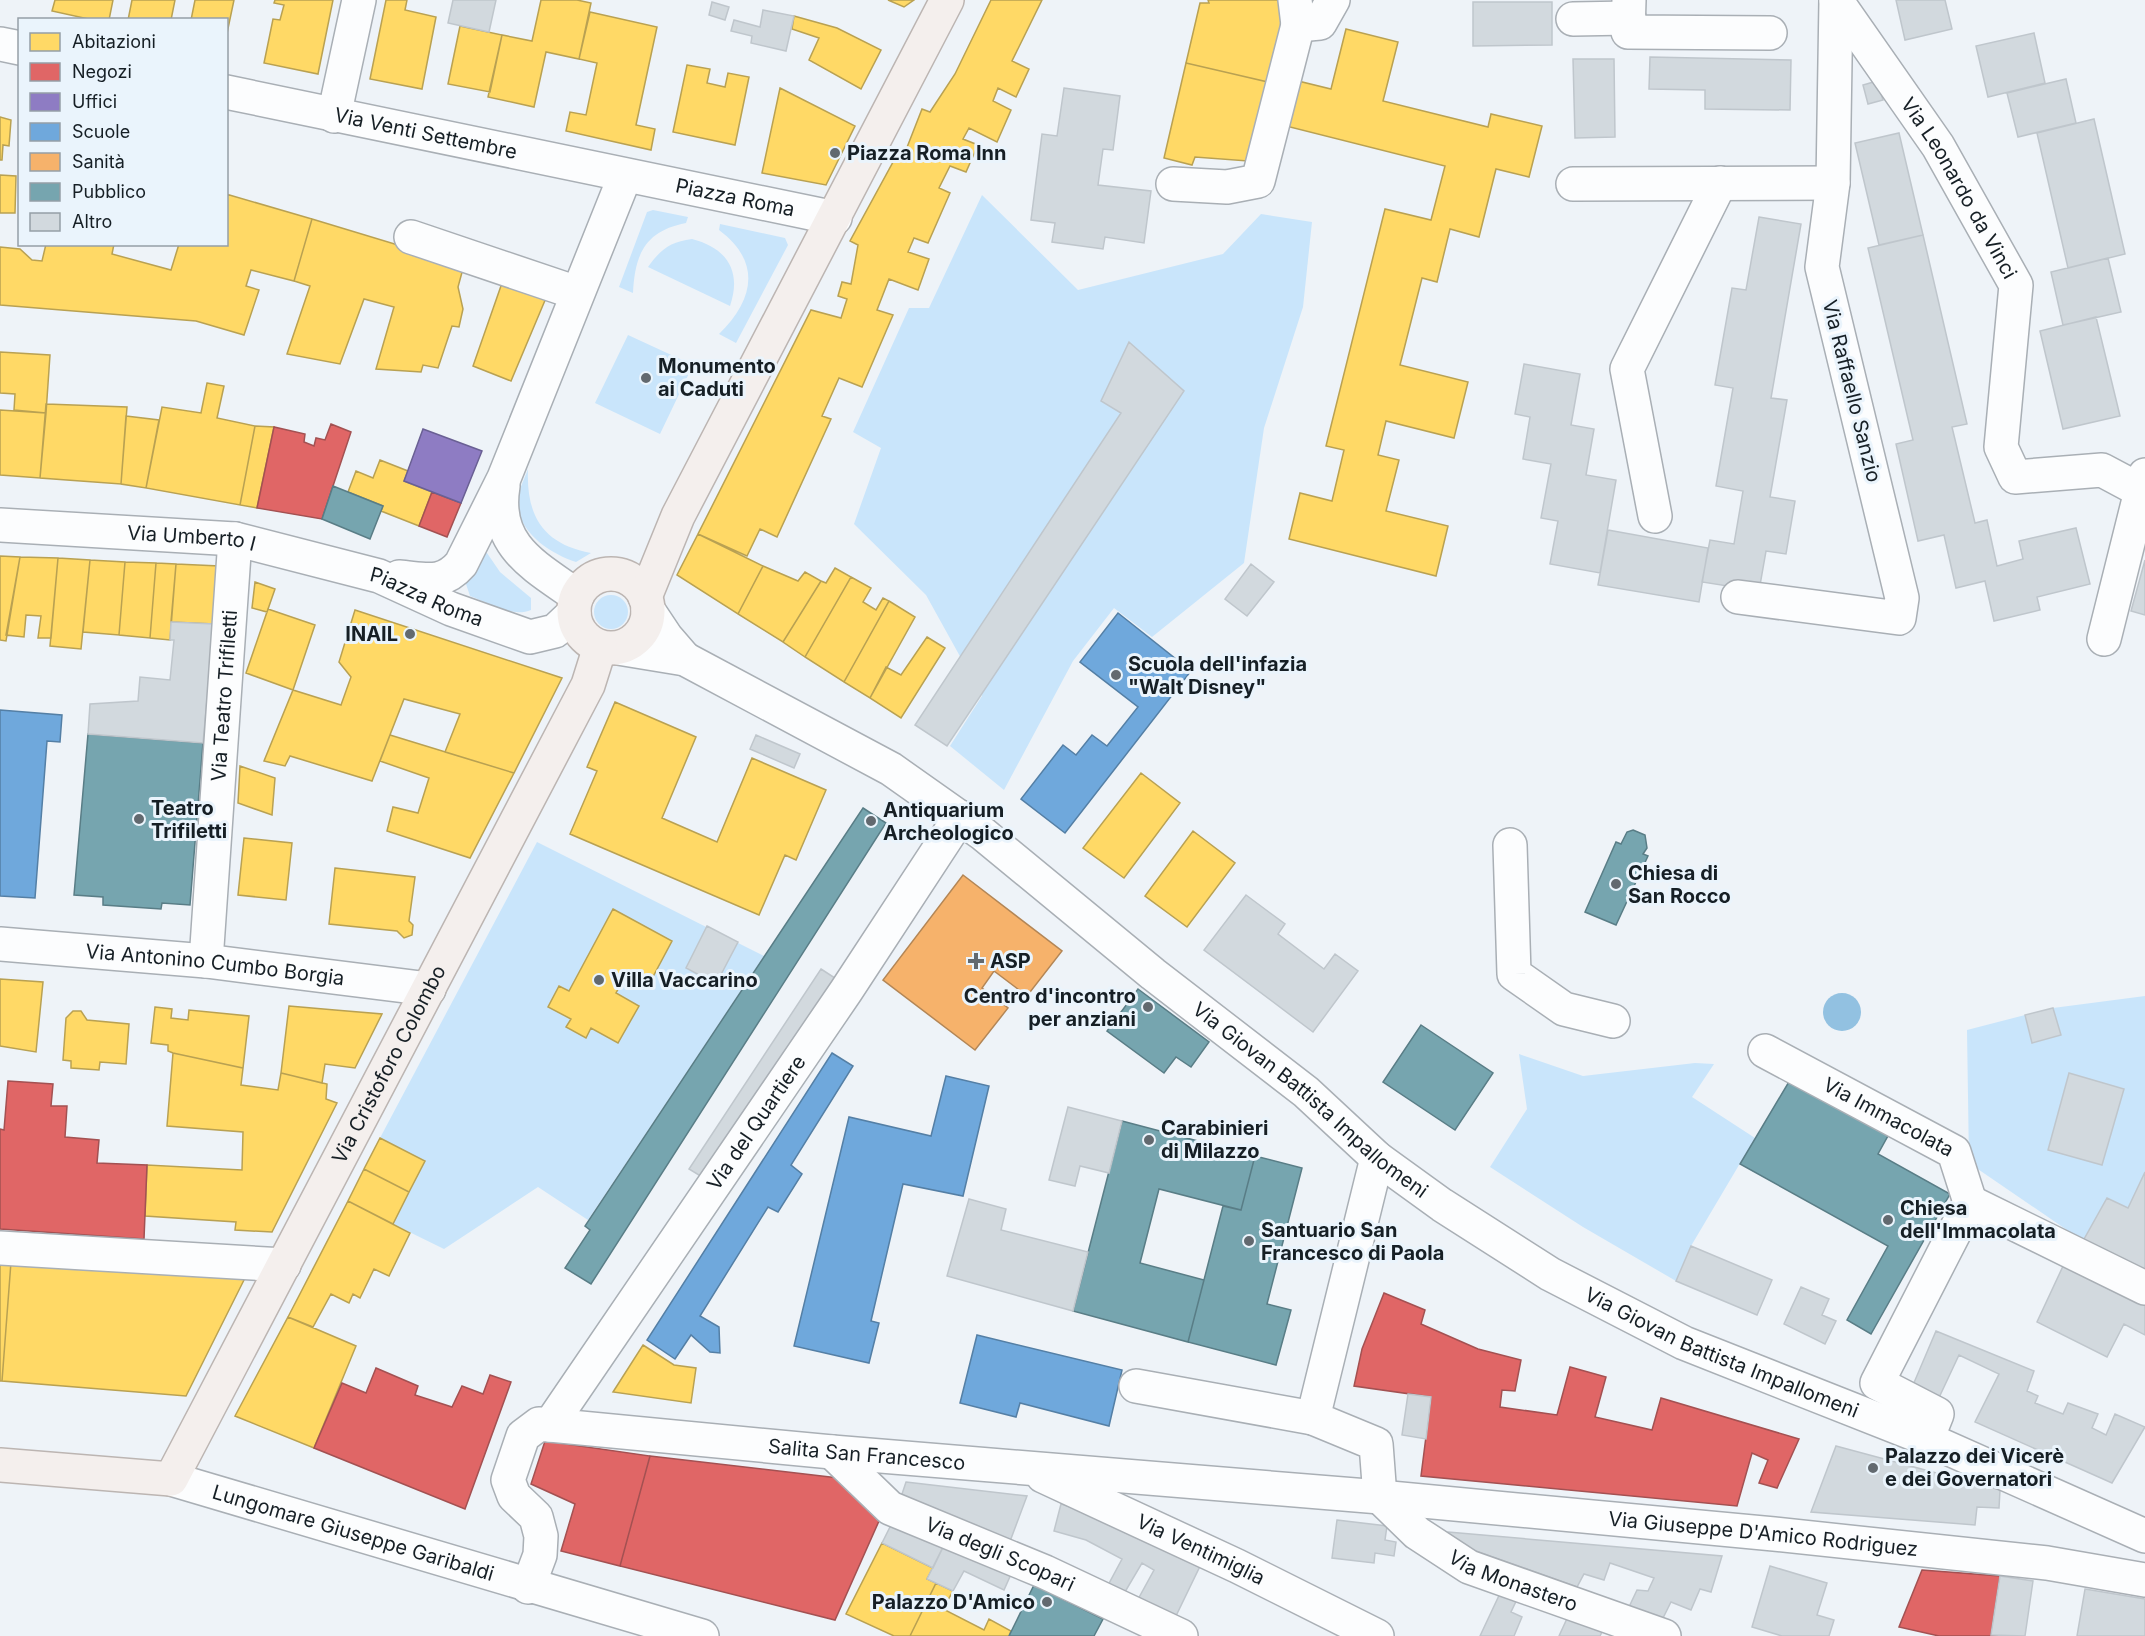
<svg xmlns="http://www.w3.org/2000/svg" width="2145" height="1636" font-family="Inter,sans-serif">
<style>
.green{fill:#c9e5fb}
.water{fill:#92c1e1}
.homes{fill:#ffd966;stroke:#b9a152;stroke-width:1.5}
.shops{fill:#e06666;stroke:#a35152;stroke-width:1.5}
.offices{fill:#8e7cc3;stroke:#6a6094;stroke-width:1.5}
.schools{fill:#6fa8dc;stroke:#547fa5;stroke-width:1.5}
.health{fill:#f6b26b;stroke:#b38656;stroke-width:1.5}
.public{fill:#76a5af;stroke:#597d86;stroke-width:1.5}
.building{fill:#d2d9de;stroke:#bfc6cc;stroke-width:1.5}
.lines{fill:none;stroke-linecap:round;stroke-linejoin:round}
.minor-casing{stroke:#a9afb5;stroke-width:36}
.major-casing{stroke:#bcb5b2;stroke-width:36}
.minor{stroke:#fcfdfe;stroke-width:33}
.major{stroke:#f4efed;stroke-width:33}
.poi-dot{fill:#62696f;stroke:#eaf4fc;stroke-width:2}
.labels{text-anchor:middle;stroke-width:6;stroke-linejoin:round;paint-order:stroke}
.street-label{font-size:20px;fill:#161f25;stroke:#eaf4fc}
.poi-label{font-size:20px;font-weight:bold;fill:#161f25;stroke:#eaf4fc;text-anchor:start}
</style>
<rect width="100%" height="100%" fill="#eef3f8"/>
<path class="green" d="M982,195L1078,290L1223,254L1261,214L1312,222L1303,307L1264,428L1244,563L1152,637L1114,608L1073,661L1004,790L950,746L982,696L926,595L854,524L881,448L853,432L909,308H929Z
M653,210L688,217L686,223C645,231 635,254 633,293L619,287L647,212Z
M720,224L785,238L788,245L736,343L719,334C754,300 762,262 719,230Z
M692,239C727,248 742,271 730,306L648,267C661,249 670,242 692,239Z
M628,335L693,365L660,434L595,403Z
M528,469C526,516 543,544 591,553L576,562C551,554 516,532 518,500C518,490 525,478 528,469Z
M487,553L500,572L531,598V610C512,618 489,603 470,596L466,584L481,554Z
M594 612a17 17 0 1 1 34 0a17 17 0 1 1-34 0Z
M537,842L764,956L588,1220L538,1187L444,1249L393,1224L424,1161L380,1138Z
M2145,996V1172L2128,1208L2107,1198L2083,1241L1969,1163L1967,1030L2025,1015L2033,1043L2061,1035L2053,1008Z
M1519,1054L1583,1076L1695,1063L1714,1064L1692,1097L1755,1138L1691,1246L1676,1281L1583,1227L1490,1167L1527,1109Z"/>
<path class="water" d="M1823 1012a19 19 0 1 1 38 0a19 19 0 1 1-38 0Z"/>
<path class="homes" d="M55,0H113L109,20H93L52,11Z
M132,0H175L171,20H128Z
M195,0H234L226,38V20H191Z
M275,0H333L318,74L264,63L273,19L280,20L284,5L274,3Z
M386,0H407L405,10L436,17L422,89L370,79Z
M541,0H577L591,3L579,59L546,52L534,107L488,97L502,35L532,41Z
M888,0H914L904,7Z
M991,0H1042L1012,61L1029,69L1016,97L998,88L993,101L1011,110L997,142L969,128L963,139L978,145L966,172L950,166L939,188L950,193L928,243L914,238L908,252L929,259L918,290L889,279L877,310L893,315L862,387L839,378L822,416L831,419L777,537L760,529L747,556L698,534L811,310L841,318L847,299L838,296L842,282L851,284L858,245L850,241L898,153L904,155L922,109L930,112L955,74Z
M1208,0H1282L1283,19L1268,82L1186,63L1200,3H1209Z
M590,12L657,27L636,125L655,129L651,150L566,131L570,112L586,115L597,63L579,59Z
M794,16L837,28L881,50L861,89L809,60L819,38L792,29Z
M460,26L502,35L490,92L448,84Z
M1346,29L1398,42L1383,101L1488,127L1491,114L1542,126L1529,177L1496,169L1479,237L1450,229L1437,282L1422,278L1400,365L1468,382L1454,438L1386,421L1378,455L1399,460L1386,511L1448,526L1436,576L1289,539L1300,493L1332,501L1344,450L1326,446L1385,209L1431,220L1445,166L1286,126L1298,81L1331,89Z
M1186,63L1268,82L1248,161L1195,157L1192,165L1164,158Z
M687,65L710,69L707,83L725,87L728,73L749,77L735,145L673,132Z
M780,88L855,126L826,185L762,173Z
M0,117L11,120L9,146L3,145L2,160H0Z
M0,175L16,176L15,213H0Z
M226,194L312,219L294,281L251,270L246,286L259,290L244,335L196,321L0,305V247L20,249L32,260L42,261L46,244H114L112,254L171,270L179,244H226Z
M312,219L464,265L458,287L463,309L459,327L452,326L438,368L423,365L421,372L376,369L394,307L364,299L340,364L287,354L310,286L294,281Z
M502,283L546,298L511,381L473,366Z
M0,352L50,355L46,413L14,410L15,394L0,393Z
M207,383L224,386L217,418L255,426L240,505L146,488L162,407L201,413Z
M46,404L127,407L121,484L40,478Z
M0,410L46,413L40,478L0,475Z
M126,416L159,420L146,488L121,484Z
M255,426L274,427L257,508L240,505Z
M380,460L408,471L404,481L432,492L419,526L381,511L383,506L348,492L356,471L373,478Z
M698,534L763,566L738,614L677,575Z
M0,556L20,557L6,641L0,640Z
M20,557L58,558L51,638H38L41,616L26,615L24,637L6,635Z
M58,558L90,560L81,649L50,646Z
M90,560L125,562L119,635L83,632Z
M125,562L156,563L150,638L119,635Z
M156,563L176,564L170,640L150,638Z
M176,564L219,566L214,624L171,622Z
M763,566L798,581L805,572L821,581L783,642L738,614Z
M835,568L851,577L805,657L783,642L821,581L826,583Z
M851,577L871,588L863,602L876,610L883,598L889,601L844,682L805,657Z
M255,582L275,589L267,612L252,608Z
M889,601L915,617L870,698L844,682Z
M268,609L315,625L293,690L246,673Z
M355,610L562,678L514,773L445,752L460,714L404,699L372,781L290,756L285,766L264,761L293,690L341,705L351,677L339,662Z
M927,637L945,648L901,718L870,698L886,667L901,675Z
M615,702L696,737L662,818L717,842L752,758L826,790L796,860L785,855L759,915L570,834L597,771L587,767Z
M390,735L514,773L470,858L387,831L393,807L418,813L429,778L380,761Z
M240,766L275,778L272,815L238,803Z
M1141,773L1180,803L1124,878L1083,848Z
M1193,831L1235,863L1187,927L1145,896Z
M244,838L292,843L286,900L238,895Z
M335,868L415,877L409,921L413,925L412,935L404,938L397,931L329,924Z
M613,909L672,941L648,986L626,975L616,993L639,1006L618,1043L591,1028L586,1038L566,1027L571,1019L548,1007L559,986L569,991Z
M0,979L43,982L36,1052L0,1046Z
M289,1006L335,1010L382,1014L355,1068L325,1064L322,1083L281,1073Z
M155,1007L172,1009L171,1018L188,1020L189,1010L249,1016L243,1068L173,1053L168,1051V1045L151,1043Z
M73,1011H81L87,1020L129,1024L126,1064L100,1062L99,1070L71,1068V1061L63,1060L66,1018Z
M173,1053L243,1068L241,1085L278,1090L281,1073L327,1084L326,1099L337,1103L272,1232L235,1230L236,1222L145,1216L147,1165L242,1170L243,1132L167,1126Z
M380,1138L425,1161L409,1192L364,1169Z
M364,1169L409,1192L393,1224L348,1201Z
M348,1201L410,1233L389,1276L374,1269L360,1298L353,1294L349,1303L331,1294L313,1327L288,1317Z
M0,1262H11L2,1381H0Z
M11,1262L246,1276L186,1396L2,1381Z
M288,1317L356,1346L314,1448L235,1416Z
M643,1345L674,1365L696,1368L691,1403L613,1392Z
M882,1543L933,1568L927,1579L936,1583L910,1636H894L846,1614Z
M936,1583L953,1591L943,1609L984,1630L989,1619L1011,1631L1009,1636H910Z"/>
<path class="shops" d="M331,424L351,432L322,519L257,508L274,427L305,434L304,442L314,446L316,438L325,440Z
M432,492L461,503L447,537L419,526Z
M8,1081L53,1084L51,1106H67L65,1137L99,1140L97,1163L147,1165L144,1239L0,1229V1129L4,1130Z
M1384,1293L1425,1310L1421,1324L1478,1349L1521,1360L1515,1391L1502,1390L1500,1407L1557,1415L1570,1367L1606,1377L1595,1417L1652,1430L1661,1398L1799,1439L1777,1488L1759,1483L1768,1460L1752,1453L1737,1506L1421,1476L1431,1397L1354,1386L1362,1349Z
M376,1368L418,1386L415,1395L452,1407L462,1386L483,1394L490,1375L511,1382L465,1509L314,1448L342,1383L366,1393Z
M545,1441L650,1456L620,1566L561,1551L575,1504L531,1484Z
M650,1456L847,1479L883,1512L835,1620L620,1566Z
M1922,1570L2000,1576L1991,1635L2000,1636H1939L1899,1627Z"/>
<path class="offices" d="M423,429L482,451L461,503L404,481Z"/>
<path class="schools" d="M1118,613L1191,671L1065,833L1021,799L1063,745L1076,755L1092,735L1107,746L1138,707L1080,662Z
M0,710L62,715L60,742L47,741L35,898L0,896Z
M832,1053L853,1066L791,1165L802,1174L778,1212L768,1207L700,1316L719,1327L720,1353L710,1352L691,1335L675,1359L647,1340Z
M946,1076L989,1086L963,1196L903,1184L871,1321L879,1323L869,1363L794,1346L849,1117L931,1136Z
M977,1335L1122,1370L1109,1426L1020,1403L1016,1417L960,1403Z"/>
<path class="health" d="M963,875L1062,951L1027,996L994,971L982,988L1008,1008L975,1050L883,980Z"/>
<path class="public" d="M333,486L383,506L370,539L322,519Z
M88,734L203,743L190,905L162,903L161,909L103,905V897L74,895Z
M863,808L886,823L591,1284L565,1268L590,1230L585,1226Z
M1633,830L1645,835L1647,848L1643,854L1648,856L1616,925L1585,912L1616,842L1621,844L1627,832Z
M1138,989L1209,1042L1191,1067L1176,1057L1164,1073L1107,1031Z
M1421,1025L1493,1073L1455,1130L1383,1082Z
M1790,1080L1889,1134L1878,1154L1950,1194L1871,1334L1847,1320L1888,1246L1740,1164Z
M1122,1121L1255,1156L1241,1210L1159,1189L1140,1263L1204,1280L1188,1342L1073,1311Z
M1255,1156L1302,1168L1267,1304L1291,1310L1276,1365L1188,1342L1223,1206L1241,1210Z
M1034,1585L1103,1619L1094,1636H1009Z"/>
<path class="building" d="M453,0H496L489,32L448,23Z
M1896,0H1945L1952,29L1905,40Z
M712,2L729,7L725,20L709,15Z
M1473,2H1552V45L1473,46Z
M763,10L794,16L786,51L751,43L752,36L731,31L734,20L760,27Z
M2034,33L2045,83L1988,97L1976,46Z
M1650,57L1791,60L1790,110L1705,109V90L1649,89Z
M1573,59H1614L1615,137L1575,138Z
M2066,79L2076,123L2018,137L2007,93Z
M1877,81L1883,100L1868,104L1863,85Z
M1064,88L1120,96L1113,150L1103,149L1098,185L1151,191L1144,243L1105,237L1103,249L1052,242L1055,223L1031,220L1042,134L1057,136Z
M2094,119L2125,254L2068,268L2037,133Z
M1899,133L1923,235L1879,245L1855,143Z
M1759,217L1801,224L1771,398L1787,400L1770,497L1795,501L1786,554L1766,551L1759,591L1702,582L1710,540L1734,544L1743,491L1716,486L1733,388L1715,385L1732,288L1746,290Z
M1923,235L1967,424L1952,427L1975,523L1987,520L1997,566L2023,559L2019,541L2076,528L2090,584L2037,597L2040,610L1994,621L1985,581L1956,588L1944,535L1918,541L1896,444L1913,440L1868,248Z
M2108,258L2121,312L2063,325L2051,272Z
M2096,317L2120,416L2063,429L2040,331Z
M1129,342L1184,391L947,746L915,725L1121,413L1101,401Z
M1524,364L1580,374L1571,425L1594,429L1586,475L1616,480L1600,573L1550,564L1558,521L1541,518L1551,464L1523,459L1530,417L1515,414Z
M1608,530L1708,548L1699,602L1598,585Z
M2145,560V615L2131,611Z
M1251,564L1274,582L1247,616L1225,599Z
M171,622L214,624L203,743L88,734L90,704L138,701L140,677L170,680L174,640H170Z
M756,735L800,754L794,768L750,749Z
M1246,895L1285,924L1278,934L1324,969L1335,954L1358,971L1313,1032L1204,950Z
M707,926L738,942L716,984L686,968Z
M821,969L838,980L707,1180L689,1169Z
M2053,1008L2061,1035L2032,1043L2025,1015Z
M2069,1073L2124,1089L2102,1165L2048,1150Z
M1068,1107L1122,1121L1109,1173L1080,1166L1075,1186L1049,1180Z
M2145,1172V1274L2083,1241L2107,1198L2128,1208Z
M969,1199L1006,1209L1001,1230L1088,1252L1073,1311L947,1276Z
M1691,1246L1772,1280L1757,1315L1676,1281Z
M2064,1264L2145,1305V1335L2124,1324L2107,1357L2037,1322Z
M1801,1287L1829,1299L1822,1315L1836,1321L1825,1344L1784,1324Z
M1936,1331L2034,1371L2027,1391L2038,1396L2035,1403L2063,1414L2068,1403L2098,1414L2092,1428L2106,1435L2115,1414L2145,1427L2112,1483L1975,1422L1999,1374L1959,1355L1936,1404L1910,1392Z
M1408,1394L1431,1397L1426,1439L1402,1435Z
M1836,1446L2000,1490L1999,1508L1977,1507L1975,1525L1811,1512Z
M906,1482L1027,1496L1009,1544L899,1503Z
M1061,1504L1094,1514L1202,1562L1174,1620L1136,1603L1154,1570L1142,1563L1122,1597L1106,1589L1122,1559L1086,1540L1054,1531Z
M895,1517L946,1541L933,1568L882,1543Z
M1337,1520L1387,1526L1385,1540L1396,1542L1394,1556L1375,1553L1374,1563L1332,1558Z
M1448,1532L1722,1556L1711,1592L1700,1589L1691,1610L1671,1602L1661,1622L1628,1609L1637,1590L1648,1591L1654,1578L1610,1563L1604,1580L1584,1574L1577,1587L1445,1540Z
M946,1541L1012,1572L1004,1590L964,1571L953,1591L927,1579Z
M1770,1566L1827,1583L1817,1615L1834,1620L1829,1636H1782L1752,1627Z
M2000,1576L2033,1581L2025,1636L1991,1635Z
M1503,1587L1519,1595L1511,1612L1522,1617L1514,1636H1480Z
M2085,1589L2145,1599V1636H2077Z
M1570,1612L1604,1628L1600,1636H1559Z"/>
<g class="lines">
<defs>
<g id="minor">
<path d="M1295,0L1298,25L1320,23L1333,0"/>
<path d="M1629,0L1628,32L1770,33"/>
<path id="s1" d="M1836,0L1938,146L2016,285L2001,447L2015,477L2102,470L2145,493"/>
<path d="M1573,19L1629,18"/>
<path d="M0,44L20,48"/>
<path id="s2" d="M226,92L835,218"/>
<path d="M334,116L359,0"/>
<path d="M1173,184L1227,187L1258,181L1298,25"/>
<path d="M1573,184L1833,183"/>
<path d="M411,237L577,293"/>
<path d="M503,486C493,546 535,566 577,596"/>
<path d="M1655,516L1627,369L1720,183"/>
<path id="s3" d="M0,525L235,539L379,576L451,609L530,637L555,631L574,613"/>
<path d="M399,577C425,579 442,586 461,564L504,478L625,176"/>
<path d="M1738,597L1899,618L1902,598L1822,267L1833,183L1836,0"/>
<path d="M648,610L666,637L685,659"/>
<path d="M2104,639L2145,475"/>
<path id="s4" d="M618,648L685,659L891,769L983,834L1153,974L1306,1092L1377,1158L1442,1205L1550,1274L1684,1343L1927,1439L2145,1536"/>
<path d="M1510,845L1514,974L1564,1009L1613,1021"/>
<path id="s5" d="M0,944L206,961L429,989"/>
<path id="s6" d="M206,961L235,539"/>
<path id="s7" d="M1765,1051L1954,1152L1970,1202L1877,1383L1937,1414L1927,1439"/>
<path d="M1377,1158L1313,1418L1376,1444L1380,1497"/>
<path d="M1970,1202L2145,1288"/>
<path d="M0,1248L284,1265"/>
<path d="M1136,1386L1313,1418"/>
<path id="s8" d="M550,1425L846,991L960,817"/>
<path id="s9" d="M832,1452L890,1508L1045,1572L1181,1636"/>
<path id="s10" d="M1043,1476L1237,1566L1377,1636"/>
<path id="s11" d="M171,1479L702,1636"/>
<path id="s12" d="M1380,1497L1417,1533L1469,1567L1664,1636"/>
<path id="s13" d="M528,1587L540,1555L541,1536L536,1517L514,1496L508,1480L523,1436L539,1424L832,1452L1380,1497L1774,1534L2047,1563L2145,1580"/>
</g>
<g id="major">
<circle cx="611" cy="611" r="37"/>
<path d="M645,597L678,516L947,0"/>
<path id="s14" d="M0,1465L171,1479L588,685L600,647"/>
</g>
</defs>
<use href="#minor" class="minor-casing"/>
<use href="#major" class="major-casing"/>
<use href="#minor" class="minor"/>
<use href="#major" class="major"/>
</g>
<g class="poi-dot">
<circle cx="835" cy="153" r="6"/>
<circle cx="646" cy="378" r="6"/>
<circle cx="410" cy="634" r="6"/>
<circle cx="1116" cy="675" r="6"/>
<circle cx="139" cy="819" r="6"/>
<circle cx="871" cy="821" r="6"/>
<circle cx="1616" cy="884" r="6"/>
<path d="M973 952h6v6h6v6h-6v6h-6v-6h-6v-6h6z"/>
<circle cx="599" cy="980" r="6"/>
<circle cx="1148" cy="1007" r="6"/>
<circle cx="1149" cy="1140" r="6"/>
<circle cx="1888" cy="1220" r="6"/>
<circle cx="1249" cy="1241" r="6"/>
<circle cx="1873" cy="1468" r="6"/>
<circle cx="1047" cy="1602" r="6"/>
</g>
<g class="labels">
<g class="street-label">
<text dy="7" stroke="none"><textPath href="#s2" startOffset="204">Via Venti Settembre</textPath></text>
<text dy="7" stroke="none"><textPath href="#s1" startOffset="225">Via Leonardo da Vinci</textPath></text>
<text dy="7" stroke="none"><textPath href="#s2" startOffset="520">Piazza Roma</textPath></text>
<text transform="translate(1852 391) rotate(76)" y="7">Via Raffaello Sanzio</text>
<text dy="7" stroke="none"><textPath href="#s3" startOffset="192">Via Umberto I</textPath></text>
<text dy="7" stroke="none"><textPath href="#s3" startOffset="436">Piazza Roma</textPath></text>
<text dy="7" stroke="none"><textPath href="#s6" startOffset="266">Via Teatro Trifiletti</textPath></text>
<text dy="7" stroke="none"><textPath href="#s5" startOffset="216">Via Antonino Cumbo Borgia</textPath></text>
<text dy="7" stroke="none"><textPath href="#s14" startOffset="640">Via Cristoforo Colombo</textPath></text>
<text dy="7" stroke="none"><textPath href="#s4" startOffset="836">Via Giovan Battista Impallomeni</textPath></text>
<text dy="7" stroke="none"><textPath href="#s7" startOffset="140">Via Immacolata</textPath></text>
<text dy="7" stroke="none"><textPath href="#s8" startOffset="366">Via del Quartiere</textPath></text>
<text dy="7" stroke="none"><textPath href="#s4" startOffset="1322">Via Giovan Battista Impallomeni</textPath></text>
<text dy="7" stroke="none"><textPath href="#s13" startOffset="516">Salita San Francesco</textPath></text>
<text dy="7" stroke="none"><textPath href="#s11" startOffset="190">Lungomare Giuseppe Garibaldi</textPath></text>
<text dy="7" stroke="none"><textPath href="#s13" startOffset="1416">Via Giuseppe D'Amico Rodriguez</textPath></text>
<text dy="7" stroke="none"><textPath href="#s10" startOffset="174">Via Ventimiglia</textPath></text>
<text dy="7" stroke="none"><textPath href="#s9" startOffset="200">Via degli Scopari</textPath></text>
<text dy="7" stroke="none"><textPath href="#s12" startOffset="160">Via Monastero</textPath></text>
</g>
<g class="poi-label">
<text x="847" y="160">Piazza Roma Inn</text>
<text x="658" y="373">Monumento<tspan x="658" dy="23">ai Caduti</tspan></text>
<text x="398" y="641" text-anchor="end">INAIL</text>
<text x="1128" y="671">Scuola dell'infazia<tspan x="1128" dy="23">"Walt Disney"</tspan></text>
<text x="151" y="815">Teatro<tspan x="151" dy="23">Trifiletti</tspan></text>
<text x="883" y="817">Antiquarium<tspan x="883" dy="23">Archeologico</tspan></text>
<text x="1628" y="880">Chiesa di<tspan x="1628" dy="23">San Rocco</tspan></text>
<text x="990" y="968">ASP</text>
<text x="611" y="987">Villa Vaccarino</text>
<text x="1136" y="1003" text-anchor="end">Centro d'incontro<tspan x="1136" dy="23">per anziani</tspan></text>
<text x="1161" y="1135">Carabinieri<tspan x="1161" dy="23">di Milazzo</tspan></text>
<text x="1900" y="1215">Chiesa<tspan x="1900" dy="23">dell'Immacolata</tspan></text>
<text x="1261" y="1237">Santuario San<tspan x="1261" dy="23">Francesco di Paola</tspan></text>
<text x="1885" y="1463">Palazzo dei Vicerè<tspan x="1885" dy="23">e dei Governatori</tspan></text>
<text x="1035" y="1609" text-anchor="end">Palazzo D'Amico</text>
</g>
</g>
<rect x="18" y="18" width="210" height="228" fill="#eaf4fc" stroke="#959fa6" stroke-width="1.5"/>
<rect x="30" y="33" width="30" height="18" fill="#ffd966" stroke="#959fa6" stroke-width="1.5"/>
<text x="72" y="48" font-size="18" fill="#161f25">Abitazioni</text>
<rect x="30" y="63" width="30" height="18" fill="#e06666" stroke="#959fa6" stroke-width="1.5"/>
<text x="72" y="78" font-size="18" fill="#161f25">Negozi</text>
<rect x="30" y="93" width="30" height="18" fill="#8e7cc3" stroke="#959fa6" stroke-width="1.5"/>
<text x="72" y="108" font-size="18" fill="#161f25">Uffici</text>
<rect x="30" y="123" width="30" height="18" fill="#6fa8dc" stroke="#959fa6" stroke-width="1.5"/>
<text x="72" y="138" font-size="18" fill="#161f25">Scuole</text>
<rect x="30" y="153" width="30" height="18" fill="#f6b26b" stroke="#959fa6" stroke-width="1.5"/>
<text x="72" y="168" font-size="18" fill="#161f25">Sanità</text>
<rect x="30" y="183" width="30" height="18" fill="#76a5af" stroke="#959fa6" stroke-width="1.5"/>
<text x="72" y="198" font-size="18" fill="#161f25">Pubblico</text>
<rect x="30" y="213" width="30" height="18" fill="#d2d9de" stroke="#959fa6" stroke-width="1.5"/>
<text x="72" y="228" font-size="18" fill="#161f25">Altro</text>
</svg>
